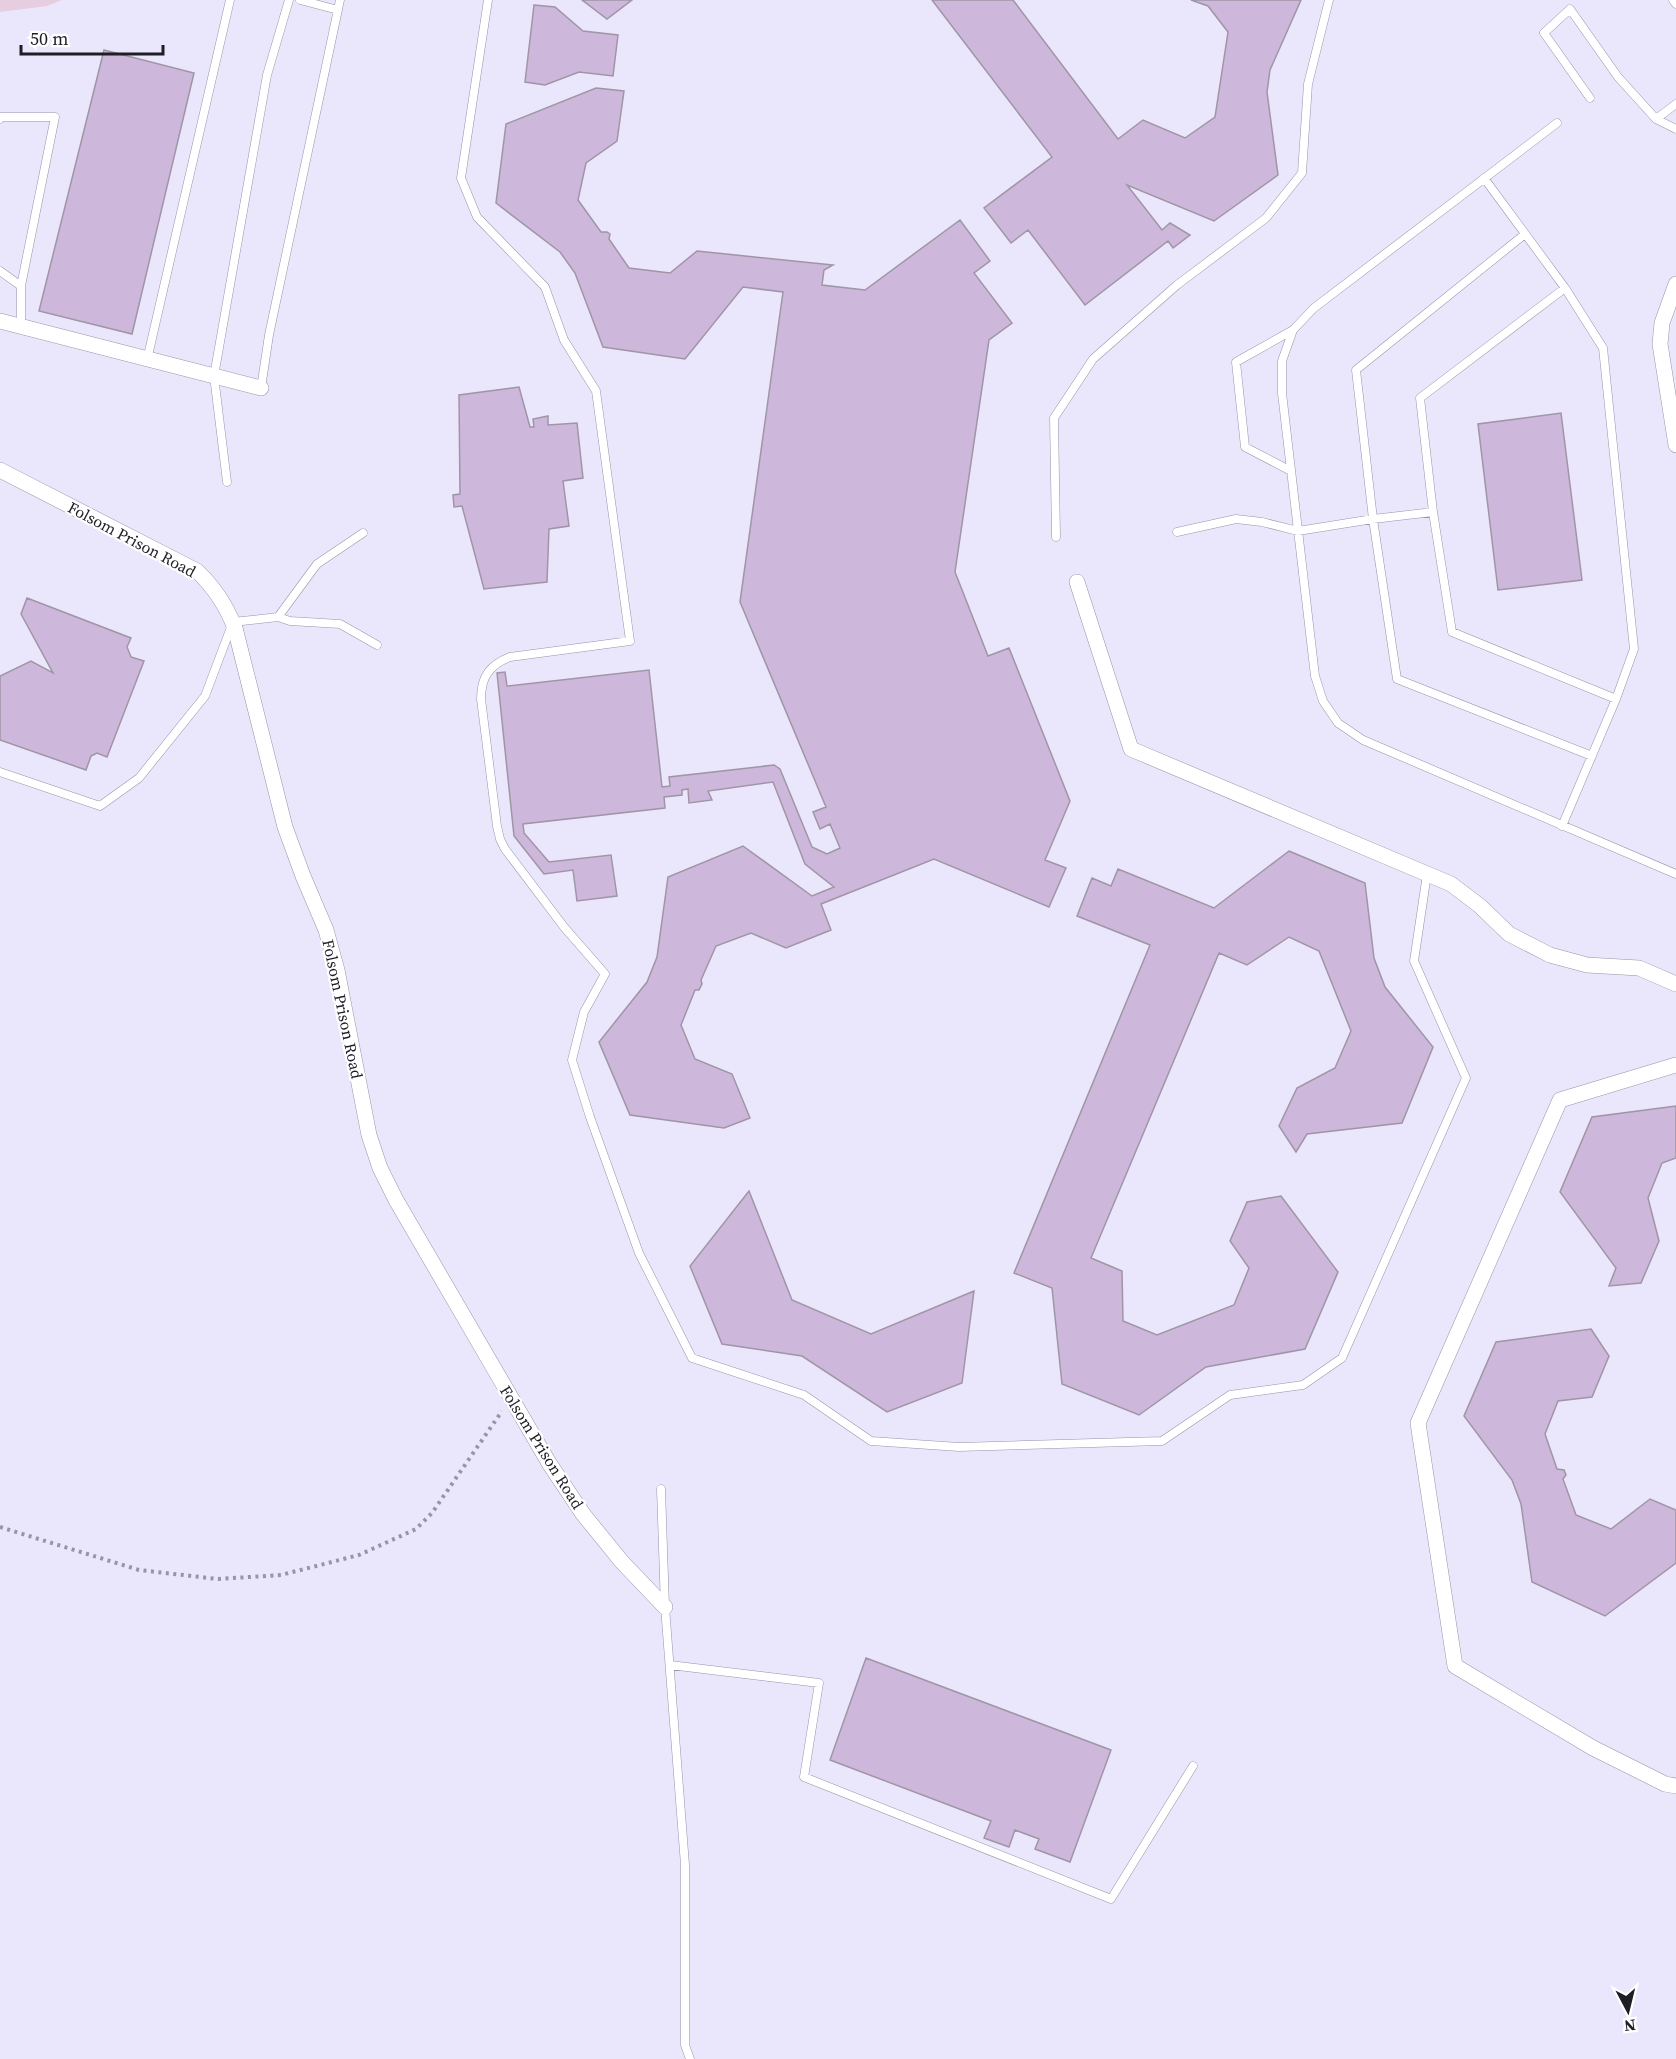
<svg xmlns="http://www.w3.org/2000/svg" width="1676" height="2059" font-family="'Source Serif 4',serif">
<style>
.green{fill:#e6cddf}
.building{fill:#cdb7da;stroke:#a095a6;stroke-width:1.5}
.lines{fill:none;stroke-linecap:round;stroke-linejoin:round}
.service-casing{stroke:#9794a7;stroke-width:9}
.minor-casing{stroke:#9794a7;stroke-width:16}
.path{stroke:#9795a4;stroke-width:4;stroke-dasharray:3 4.5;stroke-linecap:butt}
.service{stroke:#fff;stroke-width:8}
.minor{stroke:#fff;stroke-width:15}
.labels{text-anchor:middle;stroke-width:4.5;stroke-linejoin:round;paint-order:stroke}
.street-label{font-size:16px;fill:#1f1e26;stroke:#fff}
</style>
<rect width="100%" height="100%" fill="#eae7fc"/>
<path class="green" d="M0,0H62L47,6L0,12Z"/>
<path class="building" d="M582,0H632L607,19Z
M932,0H1013L1118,139L1143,120L1185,138L1215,117L1228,32L1208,6L1191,0H1301L1270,70L1267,92L1278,175L1214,221L1127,185L1162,230L1170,223L1190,235L1173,248L1168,241L1085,305L1028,230L1011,243L984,208L1052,157Z
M534,5L555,7L583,31L618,35L613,76L579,72L545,85L525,82Z
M104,50L194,73L132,334L39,311Z
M596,88L624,91L617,141L586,163L578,200L601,232H607L610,234L609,239L629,268L670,273L697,251L833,265L824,270L822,285L865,290L960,220L990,261L974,273L1012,323L989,340L955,572L988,656L1009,648L1070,801L1045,860L1066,868L1049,907L934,859L821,904L831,930L786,948L751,933L716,946L701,980L702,984L699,990H695L681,1025L695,1059L732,1074L750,1118L724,1128L630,1115L599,1042L647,982L657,957L668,877L743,846L812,896L834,887L805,864L773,782L708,791L712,800L689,803L688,789L682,790V795L664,797L665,808L523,824L524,833L549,862L611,855L617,896L577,901L573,870L544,874L514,836L497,673L505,672L507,686L649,670L662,787L670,786L669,777L774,765L780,769L812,847L827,854L840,848L830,824L820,829L813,812L826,807L740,602L783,292L743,287L685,359L603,347L575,273L560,252L496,203L506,124Z
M519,387L530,427H534L533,419L548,416V425L577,423L583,478L563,481L569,526L549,529L547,582L484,589L462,506L454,507L453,495L460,494L459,395Z
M1561,413L1582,580L1498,590L1478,424Z
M27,598L131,638L127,647L131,657L144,661L107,757L97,753L91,756L86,770L0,740V676L31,661L53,673L21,614Z
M1289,851L1365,883L1374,958L1385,987L1433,1047L1402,1123L1307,1134L1296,1152L1279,1126L1297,1088L1335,1068L1351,1031L1319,951L1289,937L1247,965L1219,953L1091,1258L1122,1271L1123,1321L1157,1335L1234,1305L1249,1268L1230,1241L1247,1202L1281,1196L1338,1272L1305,1349L1206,1367L1139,1415L1062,1384L1052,1288L1014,1273L1150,945L1077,916L1092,878L1111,886L1118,869L1214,908Z
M1676,1106V1158L1662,1163L1648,1198L1659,1241L1641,1283L1609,1286L1616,1268L1560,1192L1592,1117Z
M749,1191L792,1300L871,1334L974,1291L962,1383L887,1412L802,1356L722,1344L690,1266Z
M1591,1329L1609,1356L1592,1397L1558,1401L1545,1434L1557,1469L1564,1470L1566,1475L1563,1479L1576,1515L1611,1529L1650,1499L1676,1510V1563L1605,1616L1532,1582L1521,1504L1512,1480L1464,1416L1496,1342Z
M866,1658L1111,1750L1070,1862L1035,1849L1039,1839L1015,1830L1009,1847L984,1838L991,1821L830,1760Z"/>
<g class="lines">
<defs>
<path id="service" d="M300,0L338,10
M488,0L461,178L477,217L545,287L564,340L596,391L630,641L510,657C490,665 481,676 481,699L497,826L500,839L505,849L564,927L605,974L584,1012L572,1060L590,1117L639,1253L692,1358L804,1395L871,1441L959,1447L1162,1441L1230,1395L1303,1385L1342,1358L1466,1078L1414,961L1427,874
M1673,0L1676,4
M1590,98L1544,33L1570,9L1618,77L1656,119L1676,129
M0,119L1,117H55L21,286V326
M1656,119L1676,104
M1557,123L1314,308L1293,330L1282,361V393L1315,676L1323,701L1338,723L1363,740L1676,874
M1484,178L1565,288L1603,348L1634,649L1616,699L1562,826
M1525,234L1356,370L1373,519L1397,679L1592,756
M0,271L21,286
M1565,288L1420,398L1433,512L1452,632L1616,699
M147,360L230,0
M261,388L269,335L340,0
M1291,471L1245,447L1236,362L1293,330
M227,482L214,376L267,75L289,0
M1177,532L1236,519L1262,522L1298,531L1373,519L1433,512
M363,533L317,564L278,617L290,621L340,624L377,645
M1056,537L1054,418L1093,359L1177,285L1266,218L1302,173L1308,84L1329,0
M0,772L100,806L139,778L205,696L233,622L278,617
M661,1489L665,1607L685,1865V2045L690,2059
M670,1665L819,1683L804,1777L1111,1899L1193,1766"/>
<path id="minor" d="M1676,284L1662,323L1660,344L1676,445
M0,321L261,388
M0,470L197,571C215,588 226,605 235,628L285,827L303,876L326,930L337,970L369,1135L380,1168L396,1200L549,1463L583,1514L622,1562L665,1607
M1077,582L1131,749L1451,884L1480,906L1509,934L1550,955L1587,965L1639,968L1676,984
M1676,1065L1560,1100L1418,1423L1455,1666L1593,1748L1665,1784L1676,1786"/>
</defs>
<use href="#service" class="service-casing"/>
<use href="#minor" class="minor-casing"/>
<path class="path" d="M0,1527L139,1570L218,1579L281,1575L359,1555L416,1529L432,1513L502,1411"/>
<use href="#service" class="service"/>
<use href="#minor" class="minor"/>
</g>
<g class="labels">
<g class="street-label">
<text transform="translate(132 539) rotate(28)" y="6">Folsom Prison Road</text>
<text transform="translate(343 1009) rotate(78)" y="6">Folsom Prison Road</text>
<text transform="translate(542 1447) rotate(58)" y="6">Folsom Prison Road</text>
</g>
</g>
<g transform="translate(1628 2011) rotate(173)" stroke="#ffffff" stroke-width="4.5" paint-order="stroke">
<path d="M0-4.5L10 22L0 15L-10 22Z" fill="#1f1e26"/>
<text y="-9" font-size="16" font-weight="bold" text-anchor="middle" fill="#1f1e26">N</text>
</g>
<path d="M21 45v9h142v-9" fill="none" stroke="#1f1e26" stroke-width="3"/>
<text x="30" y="45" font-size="18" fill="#1f1e26" stroke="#ffffff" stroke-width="4.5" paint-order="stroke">50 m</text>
</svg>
